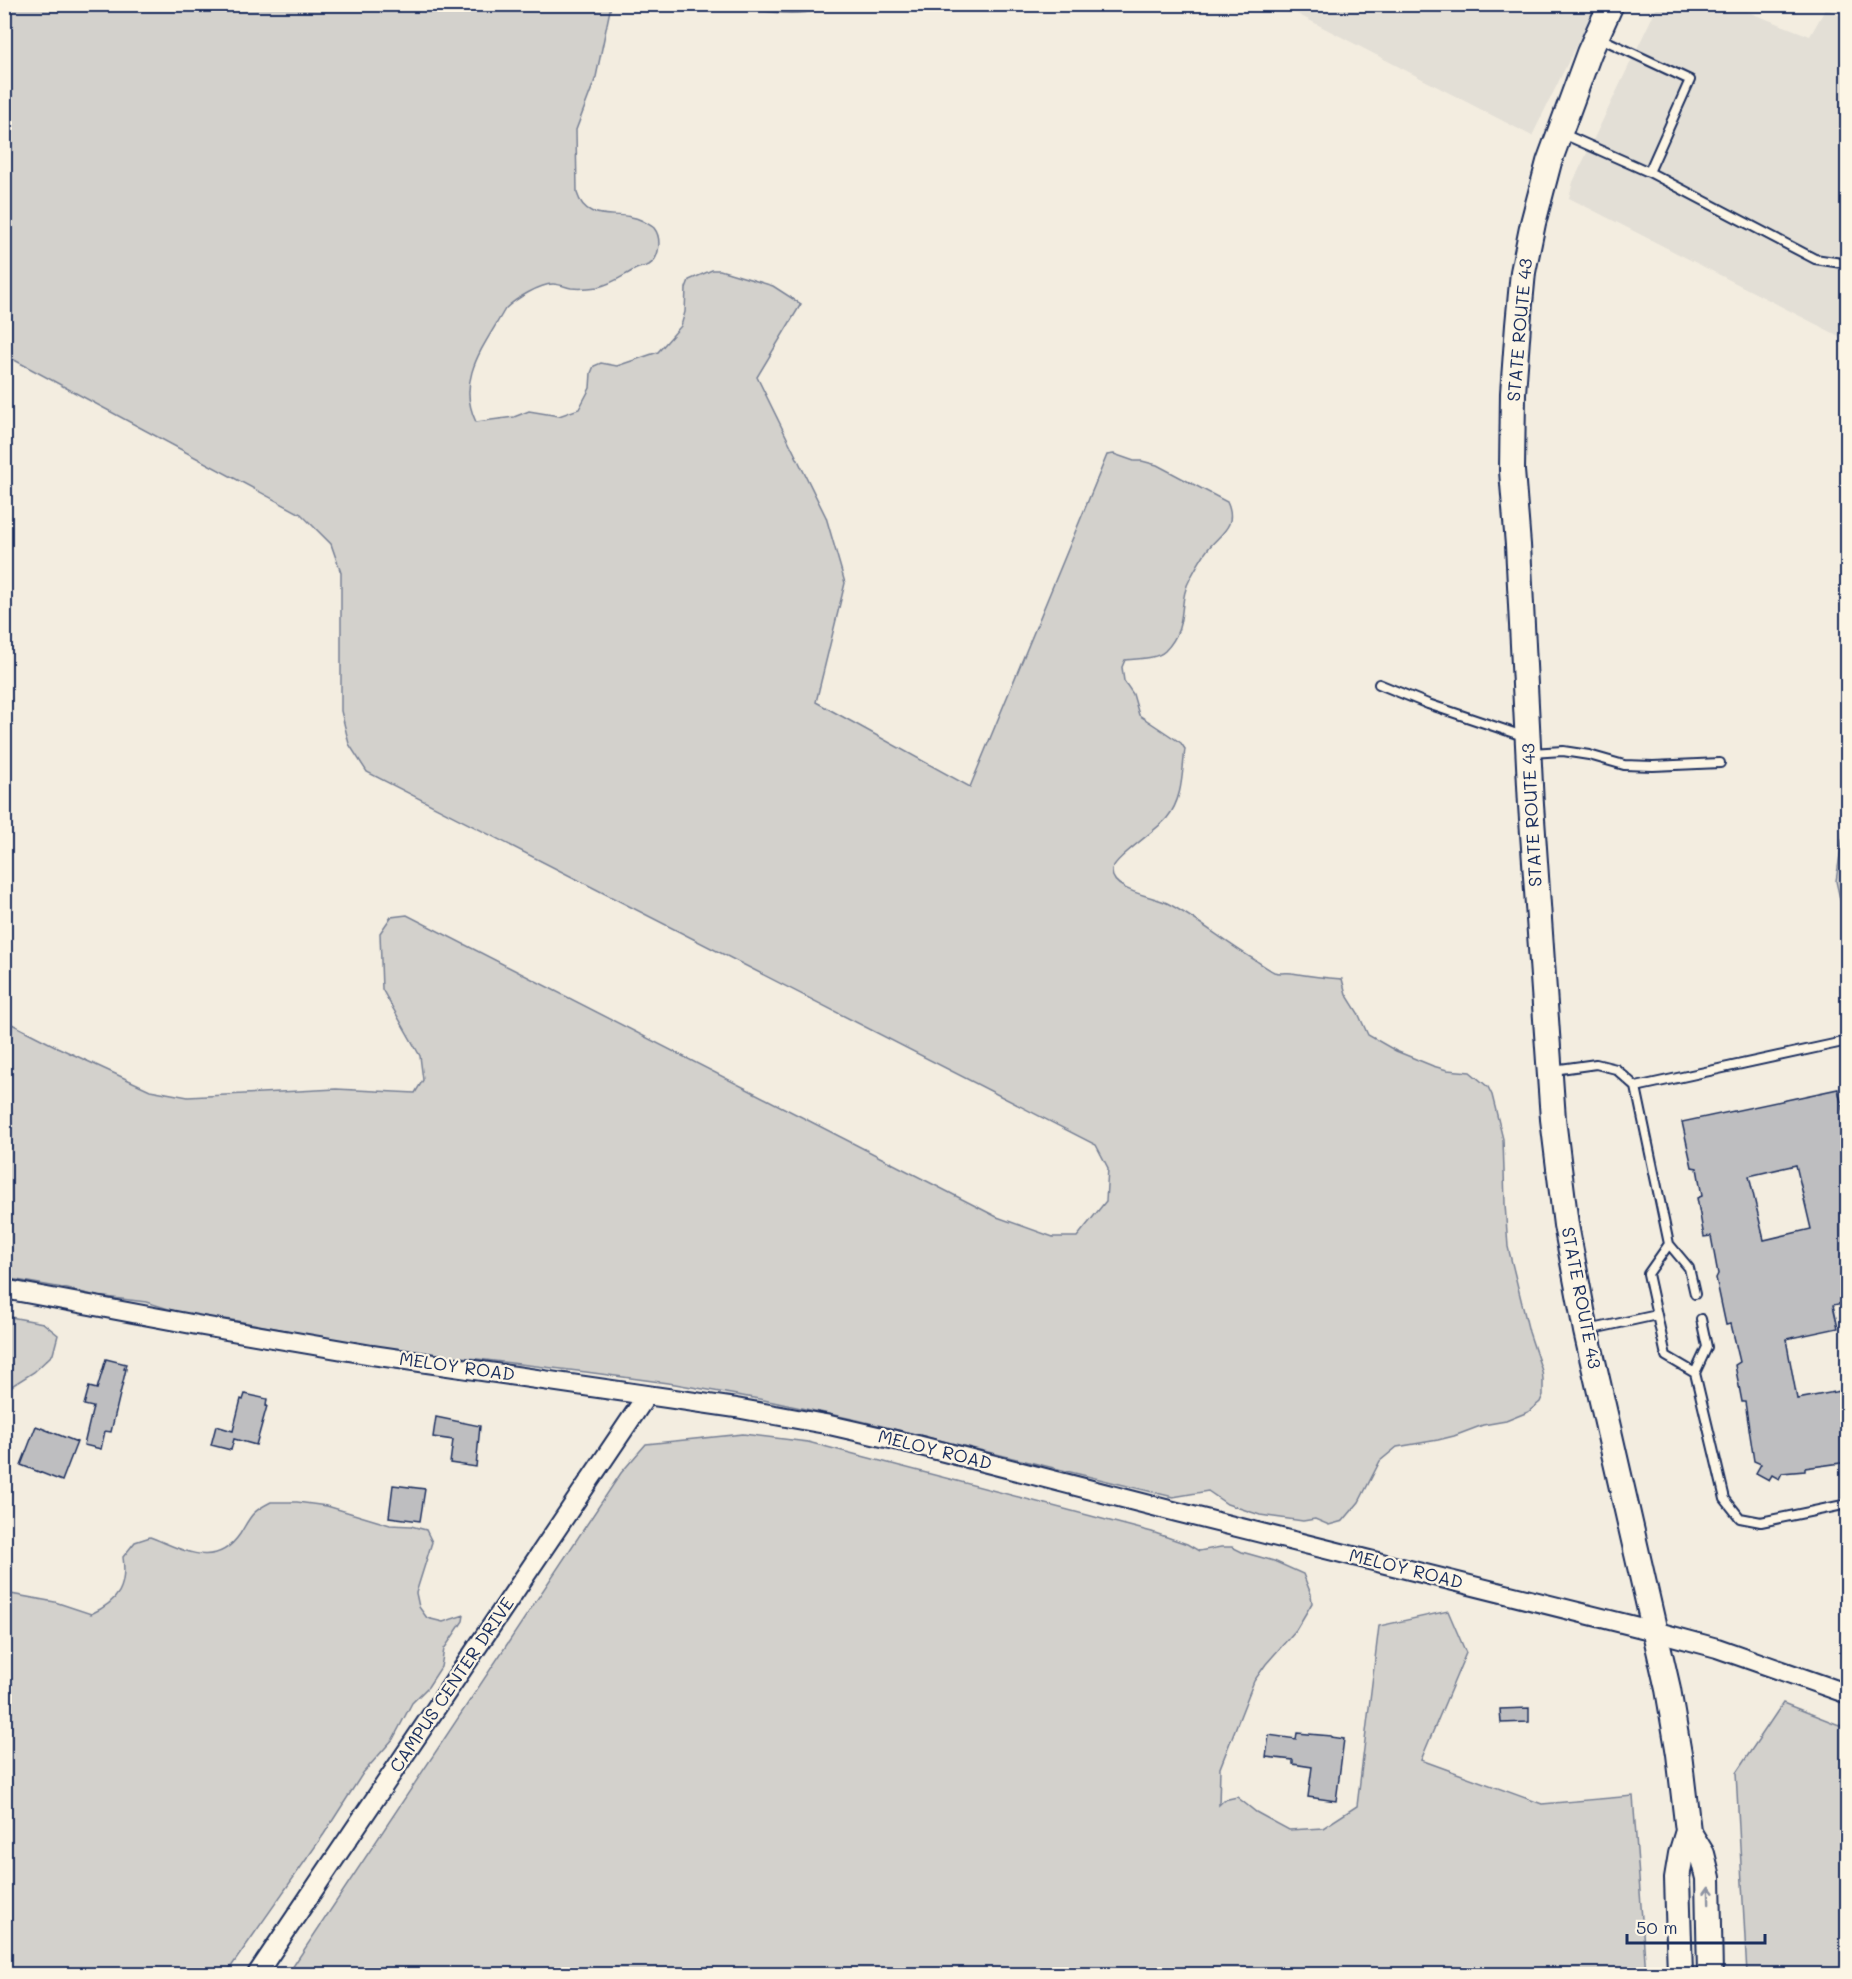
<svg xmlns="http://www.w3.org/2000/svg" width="1852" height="1979" font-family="Mali,sans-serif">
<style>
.built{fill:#e3dfd6}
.green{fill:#d3d1cc;stroke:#778095;stroke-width:1.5}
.building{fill:#bebec0;stroke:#1b2f5e;stroke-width:1.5;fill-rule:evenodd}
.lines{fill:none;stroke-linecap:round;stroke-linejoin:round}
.service-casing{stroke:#1b2f5e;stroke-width:12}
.tertiary-casing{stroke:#1b2f5e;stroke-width:22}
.primary-casing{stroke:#1b2f5e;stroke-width:28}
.service{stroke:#fcf5e5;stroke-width:8}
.tertiary{stroke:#fcf5e5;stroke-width:18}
.primary{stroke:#fcf5e5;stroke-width:24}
.oneway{stroke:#8c92a2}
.labels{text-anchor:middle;stroke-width:4.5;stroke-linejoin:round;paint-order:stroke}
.street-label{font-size:18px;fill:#1b2f5e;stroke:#fcf5e5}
</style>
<rect width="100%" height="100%" fill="#f3ede0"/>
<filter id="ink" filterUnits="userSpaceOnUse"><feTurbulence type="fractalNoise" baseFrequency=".0167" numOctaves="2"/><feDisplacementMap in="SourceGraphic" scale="12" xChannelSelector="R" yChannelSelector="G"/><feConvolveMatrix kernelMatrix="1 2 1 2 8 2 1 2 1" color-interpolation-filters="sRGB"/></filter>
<g filter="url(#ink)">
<path class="built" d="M1280,5H1596L1532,136Z
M1658,5H1730L1810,36L1826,8L1847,20V340L1569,198L1573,182Z"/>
<path class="green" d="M5,5H611L596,77L576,130L577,193C587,226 619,208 643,221C646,223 651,225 654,228C662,238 660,258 649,265C645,267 640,267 636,269C624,275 612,284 598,287C591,288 579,289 571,288C566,287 559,284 553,284C540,284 515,299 505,309C485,345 455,379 476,422L514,417L529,411L559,416L579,409L590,388L591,373L594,366L601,363L617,366L658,352L681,326L685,312L686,288L689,280L712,270H720L773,286L801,304L757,377L826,517L845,583L816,702L970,787L1107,455L1114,454L1134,461H1142L1157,465L1227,502C1238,526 1221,533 1208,549C1201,558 1196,568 1191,577C1176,603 1190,625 1165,651C1157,659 1136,659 1125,660L1122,667L1124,681L1133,694L1139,715L1181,743L1185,749C1182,772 1183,799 1167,818C1157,830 1113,859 1112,870C1110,891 1153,896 1167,903C1198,919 1224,942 1255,960C1261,964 1268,969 1274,972C1280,974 1287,972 1292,973C1309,976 1325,978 1342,979L1346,994L1358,1013L1368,1035L1396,1051L1433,1066L1447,1070L1470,1072L1488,1087L1492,1095L1503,1139L1505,1204L1508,1247L1529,1332L1542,1371L1543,1379V1395L1540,1402L1528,1412L1506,1421L1483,1425L1454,1436L1438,1440L1397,1447L1380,1461L1359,1502L1343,1521L1329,1525L1315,1519L1303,1521L1260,1515L1227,1504L1208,1491L1173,1497L857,1420L759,1399L675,1384L586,1372L369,1346L232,1320L188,1315L146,1302L97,1296L63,1288L5,1278L4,1020L57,1047L150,1090L188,1097L336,1089L415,1093L423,1080L420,1056L382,989L380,933L391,917L407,915L997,1217L1053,1237H1077L1106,1201L1108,1168L1096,1145L367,772L349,744L341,711V573L331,544L301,514L5,355Z
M740,5H823L819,10C794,16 764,13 740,5Z
M1847,810V930L1836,881Z
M5,1316L43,1323L58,1335L53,1354L34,1372L10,1387L5,1403Z
M743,1434L808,1442L1152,1532L1187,1544L1199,1551L1221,1547H1232L1242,1552L1274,1561L1303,1574L1311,1594L1312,1603L1296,1630L1266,1664L1254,1681L1220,1768L1219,1805L1224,1800L1237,1797L1256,1812L1289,1830L1323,1828L1357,1806L1379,1626L1448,1611L1466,1653L1421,1760L1542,1804L1633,1796L1646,1974H288L621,1473L646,1444Z
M271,1502H297L327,1506L390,1525L411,1526L426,1530L432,1542L416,1593L419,1607L427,1618L443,1622L464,1615L463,1621L444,1649L441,1667L428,1687L412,1703L393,1739L363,1773L324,1834L226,1974H5V1593L55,1602L91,1614C119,1601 127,1587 123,1557L135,1542L150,1537C182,1549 215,1571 240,1534C251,1516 251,1512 271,1502Z
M1783,1703L1847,1728V1974H1747L1736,1773Z"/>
<path class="building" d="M1838,1089L1848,1133V1135L1843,1137L1848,1156V1302L1833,1305L1838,1328L1786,1339L1797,1399L1845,1390L1848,1404V1462L1805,1468V1471L1782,1473L1779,1479L1772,1475L1769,1480L1756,1473L1761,1464L1754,1461L1745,1402H1742L1735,1365L1740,1362L1731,1324L1726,1325L1716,1278L1718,1274L1711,1236L1704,1237L1697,1198L1702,1196L1697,1168L1692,1167L1682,1122ZM1796,1165L1811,1229L1764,1240L1749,1176Z
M106,1359L126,1364L124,1369H126L111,1432L105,1431L101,1449L84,1445L93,1407L84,1405L89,1387L97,1389Z
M245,1394L267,1399L266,1406H267L256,1445L234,1439L231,1450L211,1445L216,1426L233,1431L241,1399L243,1400Z
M436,1417L480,1426L476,1467L450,1463L453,1440L433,1437Z
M36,1426L77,1442L62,1481L21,1465Z
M393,1485L425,1489L420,1521L389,1517Z
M1529,1708V1722L1501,1723L1500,1709Z
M1297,1733L1331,1736V1737L1344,1739L1336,1801L1308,1797L1312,1767L1293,1764V1760L1266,1757L1269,1735L1296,1739Z"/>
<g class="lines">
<defs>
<path id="service" d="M1847,4L1848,5
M1561,133L1649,172L1690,80L1598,37
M1649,172L1815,259L1848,264
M1379,684L1428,704L1523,736
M1531,753L1563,751L1589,755L1624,765L1653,766L1720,763
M1553,1070L1596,1064L1616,1069L1636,1087L1843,1042L1848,1044
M1636,1087L1669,1244L1648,1274L1666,1356L1695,1373L1725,1499L1740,1518L1761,1522L1848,1504
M1669,1244L1689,1268L1695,1294
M1588,1330L1657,1315
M1695,1373L1707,1347L1701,1319"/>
<path id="tertiary" d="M4,1289L197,1325L372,1355L736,1408L825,1424L917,1445L1177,1512L1654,1631L1717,1648L1848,1694
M257,1974L647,1395"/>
<path id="primary" d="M1611,4L1589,53L1549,162L1533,223L1523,272L1518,325L1513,393L1512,471L1518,545L1531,805L1553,1119L1566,1225L1586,1331L1668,1689L1679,1754L1688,1831L1702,1854L1708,1878L1710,1974
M1680,1974L1677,1878L1681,1854L1688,1831"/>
</defs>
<use href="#service" class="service-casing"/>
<use href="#tertiary" class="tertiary-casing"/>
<use href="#primary" class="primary-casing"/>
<use href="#service" class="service"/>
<use href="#tertiary" class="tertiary"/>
<use href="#primary" class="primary"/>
</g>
<defs><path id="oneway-shaft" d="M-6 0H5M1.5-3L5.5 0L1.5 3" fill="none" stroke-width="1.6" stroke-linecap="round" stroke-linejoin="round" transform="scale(1.5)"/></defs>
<use class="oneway" href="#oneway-shaft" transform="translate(1709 1895) rotate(-91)"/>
</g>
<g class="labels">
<g class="street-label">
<text transform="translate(1520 330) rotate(-85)" y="6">STATE ROUTE 43</text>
<text transform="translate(1532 815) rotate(-93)" y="6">STATE ROUTE 43</text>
<text transform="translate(1581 1298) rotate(79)" y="6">STATE ROUTE 43</text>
<text transform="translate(457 1367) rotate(8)" y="6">MELOY ROAD</text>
<text transform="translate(935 1450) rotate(14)" y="6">MELOY ROAD</text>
<text transform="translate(1406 1569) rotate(14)" y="6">MELOY ROAD</text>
<text transform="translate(452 1685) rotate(-56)" y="6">CAMPUS CENTER DRIVE</text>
</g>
</g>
<rect width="1852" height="1979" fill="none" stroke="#fcf5e5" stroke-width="24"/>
<rect x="12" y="12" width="1828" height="1955" fill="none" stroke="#1b2f5e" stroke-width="2" filter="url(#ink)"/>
<path d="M1627 1934v9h138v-9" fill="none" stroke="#1b2f5e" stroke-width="3"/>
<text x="1636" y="1934" font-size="18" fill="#1b2f5e" stroke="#fcf5e5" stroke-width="4.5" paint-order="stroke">50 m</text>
</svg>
